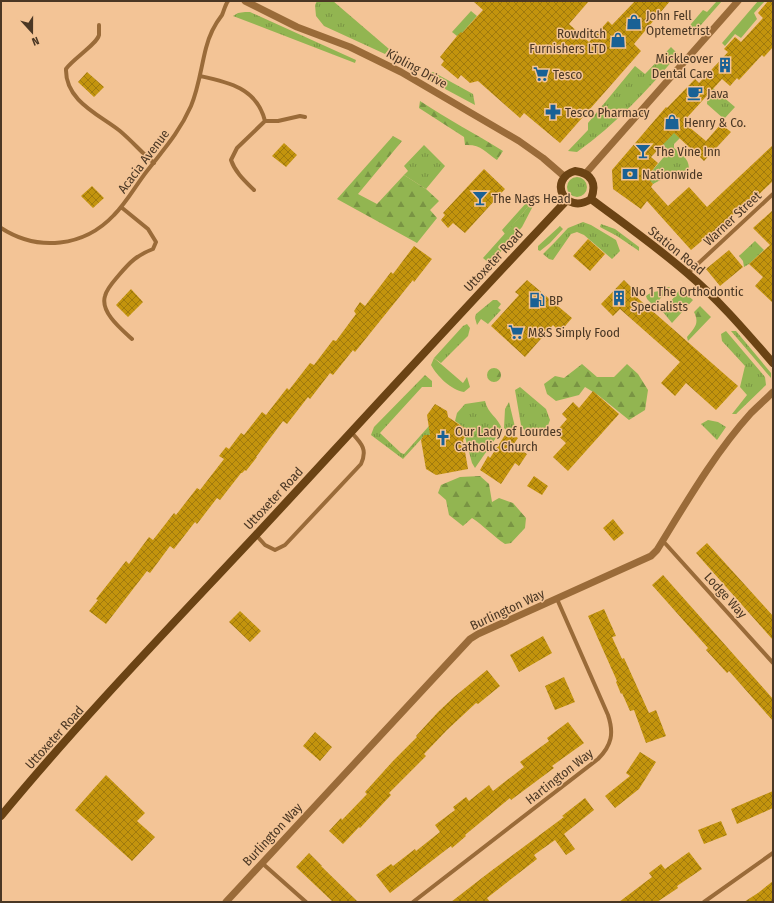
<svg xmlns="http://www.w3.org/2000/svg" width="774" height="903" font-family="'Fira Sans Condensed',sans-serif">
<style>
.grass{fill:url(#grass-tufts)}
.forest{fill:url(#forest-firs)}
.green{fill:#92b551}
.building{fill:url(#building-cross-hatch)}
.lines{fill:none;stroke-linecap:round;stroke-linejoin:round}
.minor{stroke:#9a6b39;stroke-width:4}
.tertiary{stroke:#9a6b39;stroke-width:7}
.secondary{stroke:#6b4314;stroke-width:8}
.labels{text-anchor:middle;stroke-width:3;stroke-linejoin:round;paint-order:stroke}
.poi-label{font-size:13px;fill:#4a3724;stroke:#f3c496;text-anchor:start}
.street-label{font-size:13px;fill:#4a3724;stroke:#f3c496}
</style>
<defs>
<pattern id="grass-tufts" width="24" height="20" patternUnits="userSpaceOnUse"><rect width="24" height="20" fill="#92b551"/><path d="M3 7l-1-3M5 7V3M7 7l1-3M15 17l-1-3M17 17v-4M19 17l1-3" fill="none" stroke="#799443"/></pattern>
<pattern id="forest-firs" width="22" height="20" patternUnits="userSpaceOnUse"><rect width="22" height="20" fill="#92b551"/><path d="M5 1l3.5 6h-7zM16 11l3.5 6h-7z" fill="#799443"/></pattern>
<pattern id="building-cross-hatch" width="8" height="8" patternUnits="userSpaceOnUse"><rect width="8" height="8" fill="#c3940d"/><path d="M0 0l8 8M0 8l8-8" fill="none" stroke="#a07a0d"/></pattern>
</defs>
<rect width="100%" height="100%" fill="#f3c496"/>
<path class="grass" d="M317,1H333L389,49L385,54L324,26L316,16L315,5Z
M717,1H722L693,34L688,29L691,24L703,10L707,12Z
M245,12H250L356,60L355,63L233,16L238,13Z
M671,47L678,54C649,89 615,125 577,152L568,151L588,130V123L635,66L645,74Z
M433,72L473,94L475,105L419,75Z
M708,84L735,107L724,119L707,104Z
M673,132L680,138L674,144V148C683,155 695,164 685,175L679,170L653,184L647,177L668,152L663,144Z
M424,145L445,166L426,189L404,175L408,171L404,166Z
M567 187a10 10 0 1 1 20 0a10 10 0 1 1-20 0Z
M530,204L533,206L522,227L490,264L483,258L523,213Z
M583,222L591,225L616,240L620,251L612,259L584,235L577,232L571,234L553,260L549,259L543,254L555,242L568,228Z
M601,224L615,229L639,247V251L617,236L600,227Z
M560,226L563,229L550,243L540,251L538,250V246Z
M755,241L764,250L749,264L744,267L743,261L739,256Z
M668,287H670L654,306L647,299L646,296C652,290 661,293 668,287Z
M680,289L693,300L672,323L663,312Z
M493,300H497L501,304L498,308L501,310L488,324L481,319L477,325L475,318L476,314Z
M467,324L470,328L468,336L441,363L434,358L463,326Z
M726,331L765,377L766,385L736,414H732L747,395L740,387L745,366L722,341L721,334Z
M731,331H736L771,373V378Z
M425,375L432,381V387H422L380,433L401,453L404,454L429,426L433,434L424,436L403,459L371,435L374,427Z
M520,387L546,409L550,420L547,428L532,434L525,431L521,425L515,390Z
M485,401C488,414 498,417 502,429L475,468L472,463L465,437L469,431L455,421L457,413L465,404Z
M509,402L515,427L511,434L504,428L505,409Z
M708,420L718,422L726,427L717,440L701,424Z"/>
<path class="forest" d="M420,101C447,119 476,134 503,151L497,160C485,152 481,144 465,145L464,137L419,108Z
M393,136L402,141L358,194L377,204L404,175L426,189L439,201L430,210L437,218L417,243L337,199Z
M700,306L711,317L688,341L687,337C694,328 700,324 694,312Z
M582,364L597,377H614L627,364L638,374L648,390L645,410L629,420L598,395L585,387L579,395L556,401L547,394L544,384L555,376L564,378Z
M487 375a7 7 0 1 1 14 0a7 7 0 1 1-14 0Z
M480,476L489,484L492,502L499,498L513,503L526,518L525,528L511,543L505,544C493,536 484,526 472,518L463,526L449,515L446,500L438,493L441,485L460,477Z"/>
<path class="green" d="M758,1H765L754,13L757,19L741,38L735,34L725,46L722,43Z
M471,11L477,16L462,33L457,36L452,32Z
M527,202L530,204L523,213L505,234L502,230Z
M434,358L463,383L467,377L470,387L464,392C451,390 437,376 431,365Z"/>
<path class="building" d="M473,1H589L569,24L589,42L608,21L612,25L635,1H670L634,44L641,51L560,143L524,113L520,118L478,81L470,83L461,75L458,79L441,65L444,61L440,57L457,36L461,32L462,33L483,10Z
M768,1H773V47L764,57L762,55L739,80L737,78L730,86L722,79L683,122L706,141L721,124L731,132L704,161L674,133L651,157L658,163L647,177L653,184L651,187L668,206L689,187L707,207L773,145V181L739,213L737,211L711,235L710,234L691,250L647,201L641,209L613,189L612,170L666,107L667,108L695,79L699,83L728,52L724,49L735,37L741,42L763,18L758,13Z
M87,72L104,87L94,97L78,82Z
M284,143L297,155L286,167L272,156Z
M484,169L505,189L465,233L453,223L448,228L441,220L445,215L443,213Z
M92,186L104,198L93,208L81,196Z
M773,210V303L755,286L763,277L749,264L770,245L753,228Z
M588,239L605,254L590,271L573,256Z
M414,246L432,259L414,282L413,280L355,352L353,350L333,375L330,373L310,399L308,397L287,424L283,421L256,457H257L246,471L245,470L242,473H241L220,500L217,498L197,524L195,522L174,549L170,546L150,573L147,571L106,624L89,611L98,600L96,599L126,561L129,564L149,537L153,540L174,513L176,515L197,488L200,490L224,459L219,456L226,447L229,449L241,433L244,435L262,412L266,415L287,388L289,390L310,363L314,365L333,340L336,341L356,314L354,311L360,302L365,306L391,272L393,274Z
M729,250L743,267L720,286L706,269Z
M527,280L572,318L560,332L553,325L525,357L491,326L519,295L515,292Z
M624,280L636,292L633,294L738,386L716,410L686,383L675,396L661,383L680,362L620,309L613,316L601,304Z
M131,289L143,302L128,317L116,305Z
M593,391L619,414L568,471L553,457L566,443L555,433L567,419L562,414L573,402L579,408Z
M435,404L447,411L448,417L469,431L463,440L468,469L436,475L426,469L421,440L424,435H430L427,415Z
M507,432L518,438L513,445L527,454L519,466L515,463L501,484L480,470L488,456L490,458Z
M534,476L548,486L542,495L527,486Z
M613,519L624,533L614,541L603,528Z
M707,543L773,616V640L696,553Z
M663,575L773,699V721L729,671L727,673L706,650L708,648L652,585Z
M604,609L616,636L612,637L622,659L624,658L649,713L656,710L666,736L646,743L634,710L630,711L622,693L621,694L616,682L617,681L588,616Z
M240,611L261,631L250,642L229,622Z
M543,636L552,653L519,672L510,655Z
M487,670L500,686L478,704L476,703L447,730L424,754L426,756L389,793L391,795L360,828L359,827L343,844L329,831L341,818L342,820L367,794L365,792L393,761L417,737L416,736L438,712L454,697Z
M564,677L575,702L555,710L545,686Z
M568,722L584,743L552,766L554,768L511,800L510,798L465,835L466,836L452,848L451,846L390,893L376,875L391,864L393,866L415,849L416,851L440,832L435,825L455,810L453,807L466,797L469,801L489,785L493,791L524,767L520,762L549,741L547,738Z
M315,732L332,747L320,761L303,746Z
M640,752L656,762L639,789L615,808L605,796L630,776L626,773Z
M106,775L145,813L137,821L155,837L132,861L75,810Z
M773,791V808L737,824L731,809Z
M585,798L594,810L564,834L575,849L566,855L555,840L534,855L537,859L487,898L490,902H451L491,871L564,817L562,816Z
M721,821L727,835L704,844L698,830Z
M689,852L702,869L677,886L678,888L657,902H619L652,877L649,873L661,864L665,869Z
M309,853L322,866H321L358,902H333L296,867Z
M773,881V902H744L758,893Z"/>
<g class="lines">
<path class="minor" d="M99,25C99,28 99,32 99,35C97,44 73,59 66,69C65,101 100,115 120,131C132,141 142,153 154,163
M200,76C228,82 257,88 265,121L237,148L231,160C235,172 245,181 254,190
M265,121H278L300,116L305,117
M121,207L148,229L156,242L153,249C137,255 130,262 119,275C114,281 107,288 105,296C100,312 121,329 132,339
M1,228C38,252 84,247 114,215C127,202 136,185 147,171C164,149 179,133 191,106C199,87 201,67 206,48C209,36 215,24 222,15C224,11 225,5 228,1
M688,273L773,194
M256,535L265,545L275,550L285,545L361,464C368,449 361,443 351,432
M663,541L773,663
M262,863L306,902
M413,902L598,759C612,745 614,733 608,715L557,599
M704,902L773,853"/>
<path class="tertiary" d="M245,1L297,27L350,47L401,72L519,141L543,158L565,177
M586,173L738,1
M226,902L470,639L478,634L651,556L657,550C686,503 714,454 751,413C758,406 766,399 773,392"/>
<path class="secondary" d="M575,171C592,173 597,184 591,199C565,216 547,179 575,171Z
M591,199C623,223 657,247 687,273C719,300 746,332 773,363
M1,816C81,719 169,628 255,536C359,424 462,311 567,200"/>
</g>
<defs>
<symbol id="shop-bare" viewBox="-9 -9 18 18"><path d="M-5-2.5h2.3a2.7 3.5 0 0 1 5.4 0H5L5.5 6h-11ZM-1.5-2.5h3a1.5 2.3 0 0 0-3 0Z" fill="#196195" stroke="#f3c496" stroke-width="2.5" paint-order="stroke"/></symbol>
<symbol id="building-bare" viewBox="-9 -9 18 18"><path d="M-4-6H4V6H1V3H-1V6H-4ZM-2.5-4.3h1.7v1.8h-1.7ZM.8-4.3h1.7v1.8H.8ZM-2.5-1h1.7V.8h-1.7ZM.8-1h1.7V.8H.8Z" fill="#196195" stroke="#f3c496" stroke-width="2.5" paint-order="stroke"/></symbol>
<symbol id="supermarket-bare" viewBox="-9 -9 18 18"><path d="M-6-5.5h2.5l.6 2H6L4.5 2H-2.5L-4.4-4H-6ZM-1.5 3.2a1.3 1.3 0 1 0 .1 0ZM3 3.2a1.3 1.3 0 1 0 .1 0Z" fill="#196195" stroke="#f3c496" stroke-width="2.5" paint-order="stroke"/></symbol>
<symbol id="cafe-bare" viewBox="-9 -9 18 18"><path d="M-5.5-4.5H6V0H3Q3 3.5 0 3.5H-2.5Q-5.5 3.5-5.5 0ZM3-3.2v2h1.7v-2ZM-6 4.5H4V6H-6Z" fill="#196195" stroke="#f3c496" stroke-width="2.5" paint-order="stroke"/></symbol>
<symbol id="pharmacy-bare" viewBox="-9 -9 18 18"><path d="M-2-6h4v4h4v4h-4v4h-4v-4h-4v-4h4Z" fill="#196195" stroke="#f3c496" stroke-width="2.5" paint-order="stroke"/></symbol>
<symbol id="bar-bare" viewBox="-9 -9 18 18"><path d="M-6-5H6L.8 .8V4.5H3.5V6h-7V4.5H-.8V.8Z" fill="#196195" stroke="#f3c496" stroke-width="2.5" paint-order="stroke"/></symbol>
<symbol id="bank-bare" viewBox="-9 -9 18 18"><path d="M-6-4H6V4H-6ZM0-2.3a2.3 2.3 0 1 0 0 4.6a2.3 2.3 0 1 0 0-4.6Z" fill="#196195" stroke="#f3c496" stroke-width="2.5" paint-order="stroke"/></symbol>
<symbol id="fuel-bare" viewBox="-9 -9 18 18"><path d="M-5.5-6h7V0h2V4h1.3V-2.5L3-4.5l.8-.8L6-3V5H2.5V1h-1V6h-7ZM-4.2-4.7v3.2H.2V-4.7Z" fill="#196195" stroke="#f3c496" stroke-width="2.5" paint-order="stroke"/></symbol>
<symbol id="church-bare" viewBox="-9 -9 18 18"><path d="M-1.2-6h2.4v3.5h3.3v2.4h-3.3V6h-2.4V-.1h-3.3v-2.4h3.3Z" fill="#196195" stroke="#f3c496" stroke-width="2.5" paint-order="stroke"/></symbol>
</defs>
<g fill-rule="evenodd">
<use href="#shop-bare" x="623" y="11" width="22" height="22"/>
<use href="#shop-bare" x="607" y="29" width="22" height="22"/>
<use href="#building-bare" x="714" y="54" width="22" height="22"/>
<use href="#supermarket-bare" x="530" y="63" width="22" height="22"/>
<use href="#cafe-bare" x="684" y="82" width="22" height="22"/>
<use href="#pharmacy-bare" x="542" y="101" width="22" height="22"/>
<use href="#shop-bare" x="661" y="111" width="22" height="22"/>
<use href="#bar-bare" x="632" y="140" width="22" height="22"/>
<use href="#bank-bare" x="619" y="163" width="22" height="22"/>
<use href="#bar-bare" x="469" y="187" width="22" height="22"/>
<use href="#building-bare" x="608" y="287" width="22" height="22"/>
<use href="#fuel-bare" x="526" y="289" width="22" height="22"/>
<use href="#supermarket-bare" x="505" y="321" width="22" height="22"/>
<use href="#church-bare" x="432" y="427" width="22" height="22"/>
</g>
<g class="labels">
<g class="poi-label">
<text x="646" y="20">John Fell<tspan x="646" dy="15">Optemetrist</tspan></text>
<text x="606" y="38" text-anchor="end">Rowditch<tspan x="606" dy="15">Furnishers LTD</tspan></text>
<text x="713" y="63" text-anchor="end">Mickleover<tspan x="713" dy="15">Dental Care</tspan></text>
<text x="553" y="79">Tesco</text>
<text x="707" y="98">Java</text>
<text x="565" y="117">Tesco Pharmacy</text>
<text x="684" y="127">Henry &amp; Co.</text>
<text x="655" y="156">The Vine Inn</text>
<text x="642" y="179">Nationwide</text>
<text x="492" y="203">The Nags Head</text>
<text x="631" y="296">No 1 The Orthodontic<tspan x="631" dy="15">Specialists</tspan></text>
<text x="549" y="305">BP</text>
<text x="528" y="337">M&amp;S Simply Food</text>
<text x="455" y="436">Our Lady of Lourdes<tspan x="455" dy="15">Catholic Church</tspan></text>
</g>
<g class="street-label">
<text transform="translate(417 68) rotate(29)" y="5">Kipling Drive</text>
<text transform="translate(143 161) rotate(-53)" y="5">Acacia Avenue</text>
<text transform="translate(732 218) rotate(-43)" y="5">Warner Street</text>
<text transform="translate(677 250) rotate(39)" y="5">Station Road</text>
<text transform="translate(493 260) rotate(-47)" y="5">Uttoxeter Road</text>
<text transform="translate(273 498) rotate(-47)" y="5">Uttoxeter Road</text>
<text transform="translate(726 595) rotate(48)" y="5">Lodge Way</text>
<text transform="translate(507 609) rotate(-25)" y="5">Burlington Way</text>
<text transform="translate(54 737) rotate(-48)" y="5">Uttoxeter Road</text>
<text transform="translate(559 776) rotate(-38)" y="5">Hartington Way</text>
<text transform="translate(272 834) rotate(-47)" y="5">Burlington Way</text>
</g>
</g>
<rect width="774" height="903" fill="none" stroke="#4a3724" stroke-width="4"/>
<g transform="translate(32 32) rotate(159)" stroke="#f3c496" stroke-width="3" paint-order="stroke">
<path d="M0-3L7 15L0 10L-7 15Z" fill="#4a3724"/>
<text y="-6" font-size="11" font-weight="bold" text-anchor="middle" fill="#4a3724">N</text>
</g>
</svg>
